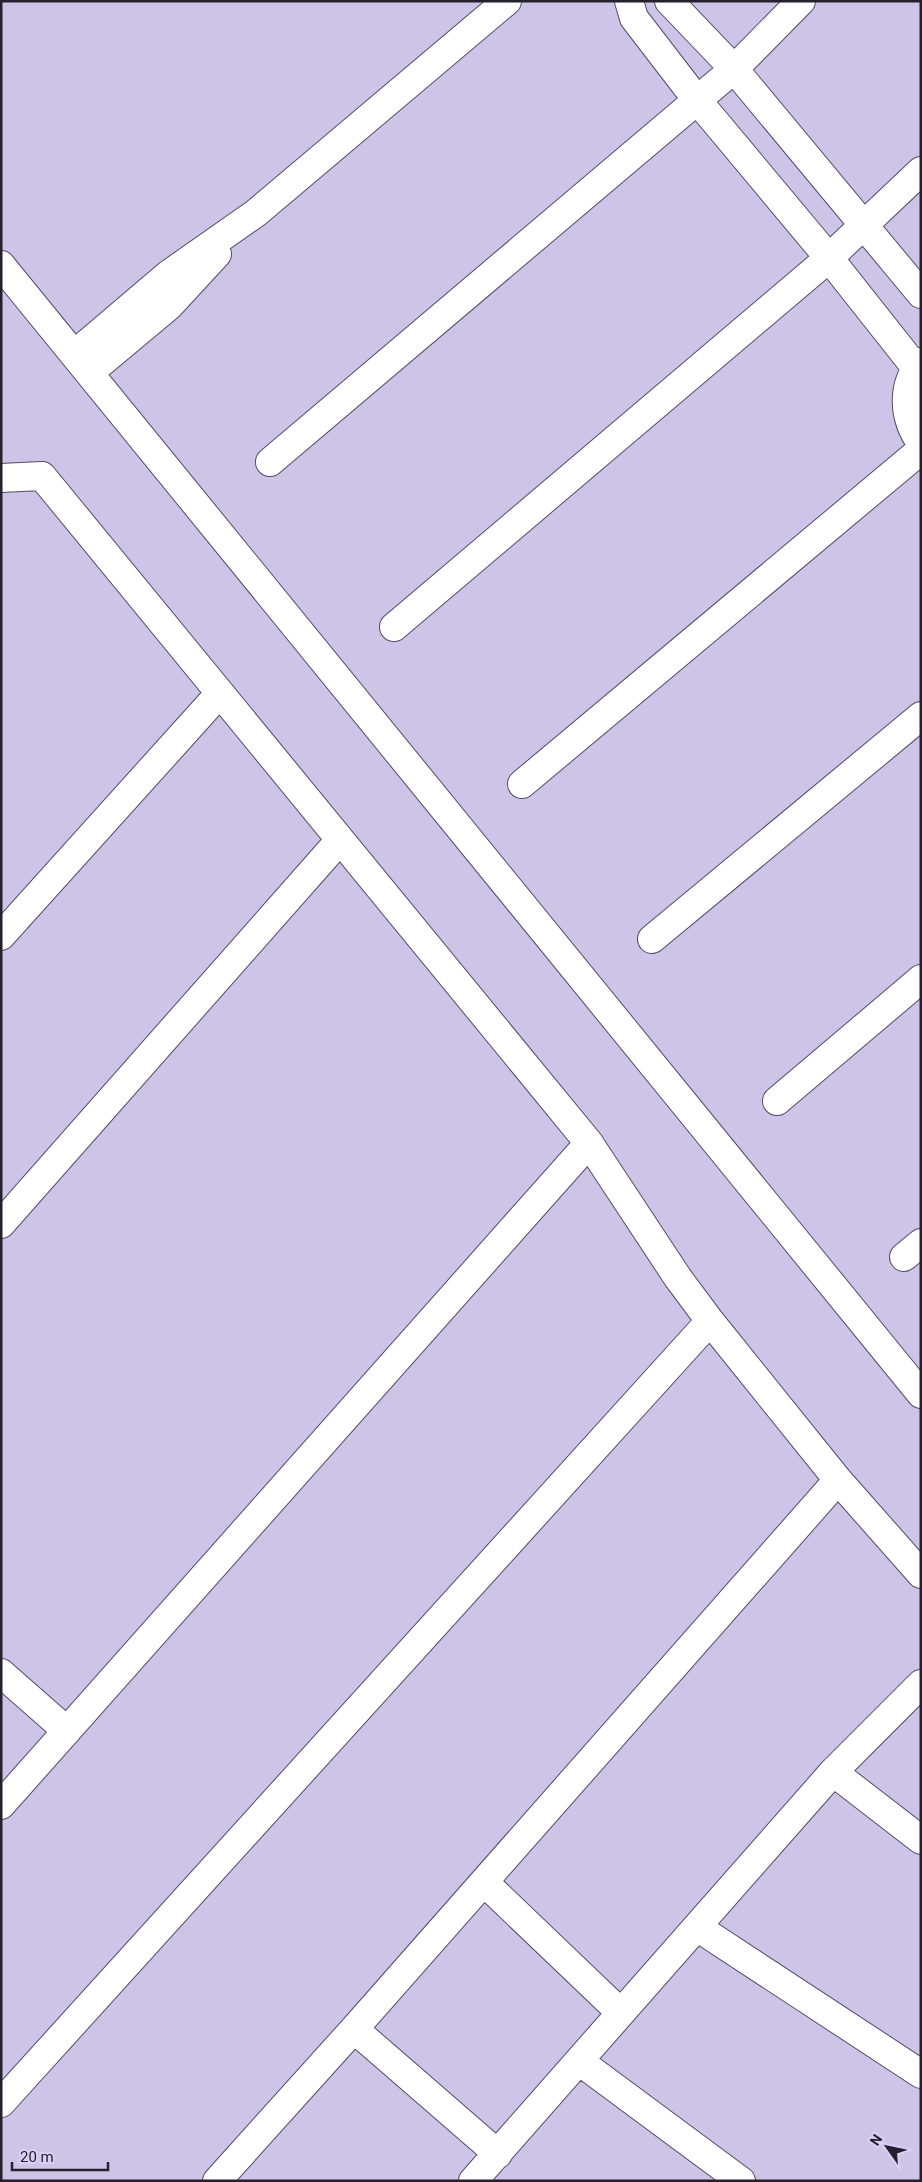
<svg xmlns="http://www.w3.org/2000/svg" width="922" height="2182" font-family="Roboto,sans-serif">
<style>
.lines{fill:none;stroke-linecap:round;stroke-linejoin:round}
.minor-casing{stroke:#534a68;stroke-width:30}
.minor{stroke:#fff;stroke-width:28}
</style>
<rect width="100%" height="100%" fill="#cec4e7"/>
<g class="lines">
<defs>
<path id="minor" d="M629,1L634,18L697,100L829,258L916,368
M669,1L734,69L921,294
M1,265L921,1394
M75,354L169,274L256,213L507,1
M921,362C901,386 903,418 921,443
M90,372L169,306L217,254
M270,462L734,69L801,1
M1,478L42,476L589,1143L678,1278L710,1321L838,1480L921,1574
M394,627L829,258L921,171
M522,784L921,450
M1,936L220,693
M652,939L921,716
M777,1101L921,979
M1,1224L339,841
M904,1257L921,1243
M1,1673L67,1731
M833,1772L921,1840
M1,1805L589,1143
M484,1882L621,2013
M697,1927L921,2074
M354,2029L498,2154
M579,2061L741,2181
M1,2103L710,1321
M217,2181L354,2029L838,1480
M473,2181L833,1772L921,1684"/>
</defs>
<use href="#minor" class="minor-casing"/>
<use href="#minor" class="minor"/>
</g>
<rect width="922" height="2182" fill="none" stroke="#24202d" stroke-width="5"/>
<g transform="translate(887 2147) rotate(303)" stroke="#dbd0f4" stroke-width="4" paint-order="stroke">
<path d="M0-4L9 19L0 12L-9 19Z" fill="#24202d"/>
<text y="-8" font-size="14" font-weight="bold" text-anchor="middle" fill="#24202d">N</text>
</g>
<path d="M12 2162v8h96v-8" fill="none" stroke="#24202d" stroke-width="2.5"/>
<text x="20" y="2162" font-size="15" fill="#24202d" stroke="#dbd0f4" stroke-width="4" paint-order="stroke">20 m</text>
</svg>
